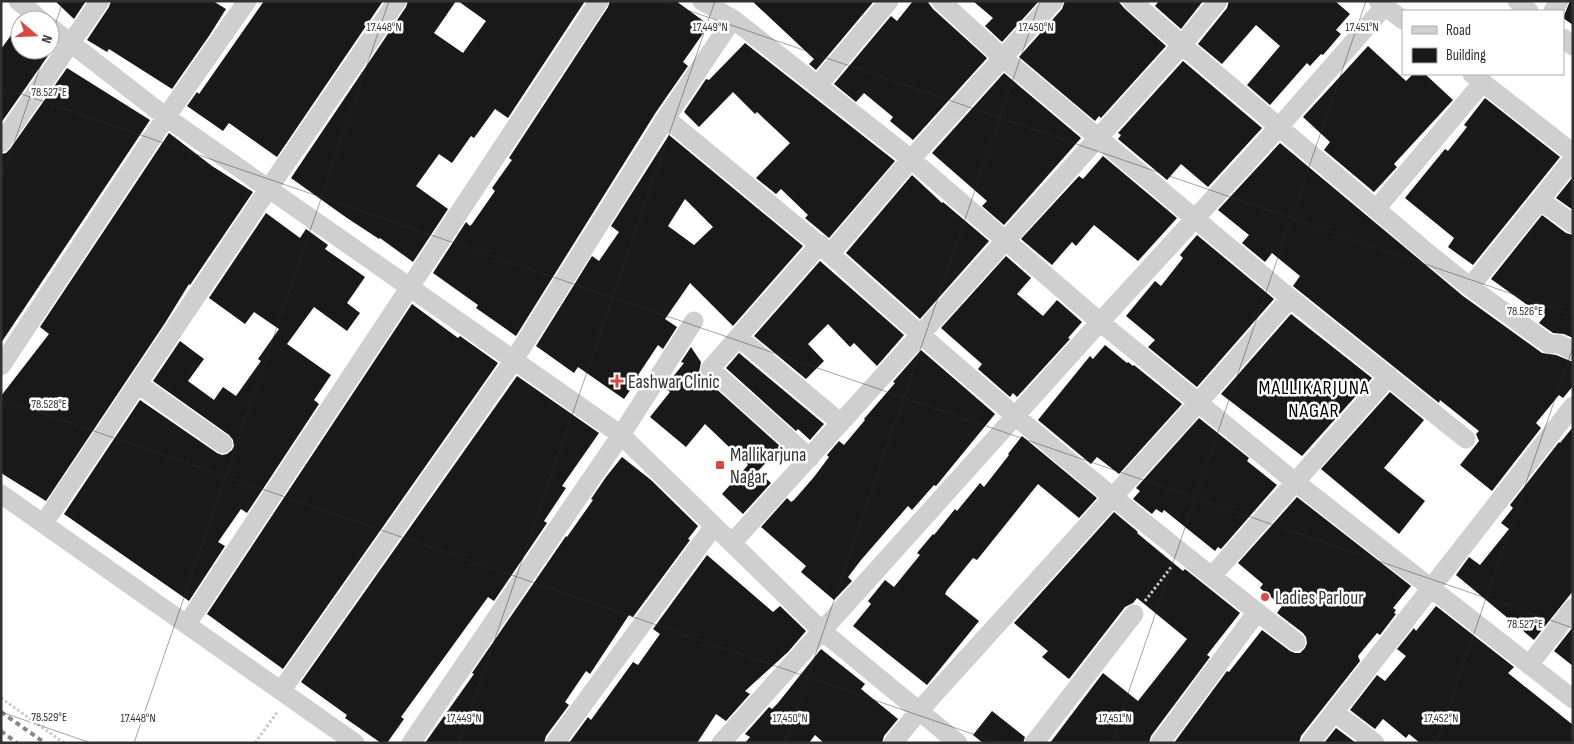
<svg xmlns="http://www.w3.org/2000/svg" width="1574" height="744" font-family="'Sofia Sans Condensed',sans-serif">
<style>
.building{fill:#191919;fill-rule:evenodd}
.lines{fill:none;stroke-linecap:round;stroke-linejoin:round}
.path{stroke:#c9c9c9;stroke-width:3;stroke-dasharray:2.5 2.5;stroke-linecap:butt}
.minor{stroke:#cfcfcf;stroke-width:19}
.rail{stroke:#878787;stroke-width:4;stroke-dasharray:5 4;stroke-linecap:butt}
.ticks{fill:none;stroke:#323232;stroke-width:1;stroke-opacity:0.45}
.poi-dot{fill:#db4742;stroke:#fff;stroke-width:2}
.labels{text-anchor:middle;stroke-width:5;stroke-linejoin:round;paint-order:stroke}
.poi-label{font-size:19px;fill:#323232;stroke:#fff;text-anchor:start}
.neighbourhood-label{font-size:20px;letter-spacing:1px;fill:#000;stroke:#fff}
.ticks-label{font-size:12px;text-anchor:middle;fill:#323232;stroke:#fff;stroke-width:5;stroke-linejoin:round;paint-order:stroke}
</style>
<rect width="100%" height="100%" fill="#fff"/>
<path class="building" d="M55,1H86L74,19Z
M111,1H213L226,9L209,36L172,89L109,49L107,52L87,40L109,7Z
M264,1H383L277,157L229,123L223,131L187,106L197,92L199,94Z
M408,1H456L434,33L463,53L486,21L458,1H585L508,118L495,109L474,138L471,136L452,163L439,154L416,186L448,209L413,262L380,238L379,239L347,218L291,178L406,7Z
M610,1H676L709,25L683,62L688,66L656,112L516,336L476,308L478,305L433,273L466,222L470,226L472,224L495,191L492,188L512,160L509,158L608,7Z
M752,1H874L816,70L809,64L814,59Z
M913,1H927L933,9L987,58L913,140L890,121L893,117L864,93L856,102L834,84L891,16L897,21Z
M973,1H1039L1002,42L985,26L993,18Z
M1065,1H1118L1125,9L1166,46L1101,118L1099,116L1095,121L1019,57L1062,9Z
M1159,1H1203L1181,29L1155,6Z
M1229,1H1335L1350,14L1336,30L1341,34L1323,55L1321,54L1310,66L1307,63L1270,105L1247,85L1280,46L1256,25L1222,64L1198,44L1227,8Z
M1570,1H1573V25L1563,18Z
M20,23V50H52L1,123V49Z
M745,43L895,161L829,238L805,218L808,215L781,189L776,194L756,178L790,143L757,112L755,114L733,92L699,127L684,112L706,79L709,80Z
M1368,46L1406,81L1413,74H1425L1453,100L1394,164L1397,167L1374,192L1324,150L1330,142L1303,117Z
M1183,61L1262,128L1208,187L1181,164L1167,180L1118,139L1121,135L1118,133Z
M67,68L150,120L1,343V154L6,153L10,149Z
M1004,73L1081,138L1004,225L982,206L987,201L932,153Z
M1485,98L1560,157L1473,265L1448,247L1454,238L1405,198L1445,149L1448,151L1467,127L1464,125Z
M169,133L212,166L253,192L190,285L189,284L165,323L46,501L1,473V396L49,334L40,327Z
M669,135L803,246L733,326L690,283L665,319L677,327L663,349L658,345L638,375L640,376L624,399L578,367L574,373L536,346L592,256L599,261L619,232L611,226ZM685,199L713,227L694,245L668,226Z
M1280,143L1463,296L1542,353L1556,355L1573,362V386L1563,398L1559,395L1536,423L1541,428L1492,491L1460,465L1479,441L1476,434L1479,431L1440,400L1439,403L1293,286L1300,276L1272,253L1265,262L1242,243L1249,235L1218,210Z
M1103,156L1177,218L1138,261L1094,225L1076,246L1072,242L1052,265L1021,239L1079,176L1083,179Z
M912,175L942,203L943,202L989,241L920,319L846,253Z
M1573,177V210L1556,198Z
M266,213L300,238L306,229L328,245L325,249L365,277L347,303L360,313L347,331L314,307L287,344L331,375L314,400L319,404L247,513L241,509L218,542L225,546L189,601L64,514L140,400L217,453L222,455L227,454L232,450L234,446L233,440L229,435L153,381L180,341L204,359L188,381L214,400L223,387L236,396L261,361L258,359L279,329L254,312L245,324L209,298Z
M1542,215L1566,233L1573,235V338L1564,334L1553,333L1539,323L1544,317L1491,279Z
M1197,235L1274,299L1197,387L1148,347L1155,340L1126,316L1155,281L1161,286L1183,258L1180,255Z
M1006,256L1031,278L1017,294L1043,316L1057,300L1082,322L1068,338L1070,339L1017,397L1013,393L1010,397L978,369L982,364L941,328Z
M820,261L904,335L877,366L854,343L850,347L828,324L808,344L824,361L806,379L754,336Z
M412,304L458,338L460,336L498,363L283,669L207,614Z
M1291,314L1372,378L1302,456L1221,394Z
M1105,345L1127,363L1128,362L1133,366L1134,365L1182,404L1119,474L1097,457L1091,464L1038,420L1090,356L1093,359Z
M691,347L701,362L699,372L703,377L781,447L758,471L771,483L743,514L722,494L748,465L705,424L686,447L650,417L670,392L665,387L684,363L681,362Z
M921,350L995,414L936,486L934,485L912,510L908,506L861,560L848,577L852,581L834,600L801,572L806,566L761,527L787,498L791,502L794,500L814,477L829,457L827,455L839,441L844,445L865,420L864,419L895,383L893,382Z
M739,353L824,424L810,440L798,429L796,431L726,368Z
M517,376L599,433L562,486L566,488L544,521L547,523L494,601L488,597L401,717L404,719L387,743H381L345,718L347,715L301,682Z
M1390,392L1424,420L1384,468L1425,501L1399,534L1321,469Z
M1199,418L1249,458L1247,461L1277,485L1221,549L1218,547L1215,551L1164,510L1162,513L1156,509L1152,514L1133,499L1140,491L1136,488Z
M1573,427V591L1534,640L1456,575L1469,557L1480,565L1509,529L1501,523L1513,508L1510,505L1559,442L1560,443Z
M1022,436L1097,498L1079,518L1038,484L977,560L973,558L947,590L945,594L979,621L927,685L853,626L871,604L868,601L885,580L894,587L920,555L917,553L933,534L934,535L955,509L957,511L980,483L984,487L1009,455L1008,454Z
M622,457L651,480L698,526L688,539L690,540L633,617L629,615L590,674L586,671L565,702L569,705L546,736L544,743H425L474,674L472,673L566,536L567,537L593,500L591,499L606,477Z
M1297,497L1411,586L1393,608L1396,610L1394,613L1396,614L1380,635L1377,633L1358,656L1360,661L1301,736L1299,743H1174L1227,671L1229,672L1262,630L1290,651L1295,653H1300L1305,648L1307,643L1306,637L1303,633L1277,613L1282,606L1260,588L1263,584L1238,563Z
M1114,512L1138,532L1137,533L1183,571L1185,569L1240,613L1207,655L1210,657L1151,736L1149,743H1050L1103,673L1138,701L1187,639L1137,598L1133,603L1125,607L1069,679L1042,657L1048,651L1014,623Z
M707,555L773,612L780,606L806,631L788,652L745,691L750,694L726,721L716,714L697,743H569L588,717L591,720L633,662L638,665L660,634L653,629Z
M1436,606L1514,667L1508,673L1573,725V743H1420L1409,734L1406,738L1383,719L1375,729L1350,710L1377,675L1385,681L1406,656L1397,649L1414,628L1416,631Z
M1573,627V666L1554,651Z
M821,649L865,684L861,689L898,719L884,736L882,743H824L815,735L809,743H745L750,737L745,734L769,707L772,709L778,703Z
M992,711L1025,737L1023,743H983L973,735Z
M1336,728L1356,743H1324Z"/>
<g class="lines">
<path class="path" d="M1145,601L1172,566
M1,698L64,743
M255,743L278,711"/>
<path class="minor" d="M18,1L41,20
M702,1L733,19L911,159L1100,322L1289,477L1573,699
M941,1L1003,58L1290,298L1466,439
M1054,1L911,159L830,254C980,390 1136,519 1296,642
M1132,1L1182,45L1428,253L1470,287L1549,344H1559L1573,351
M1378,1L1403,20
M1517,1L1529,11
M1553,11L1559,1
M50,27L166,117L621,435L822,631L958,743
M1563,38L1573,46
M1472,74L1573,153
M818,85L889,1
M666,118L829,253
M1,143L100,1
M1540,200L1573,224
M1376,209L1483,82
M1470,287L1573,159
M738,337L841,423
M1,366L166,117L247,1
M138,384L223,444
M810,458L710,369L820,244
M1,494L355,743
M44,523L269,188L397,1
M732,543L1182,45L1218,1
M1212,576L1389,376
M187,624L599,1
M1529,665L1573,608
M281,691L514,360L666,118L733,19
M1334,712L1375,743
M411,743L621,435L694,321
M555,743L714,526
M721,743L1100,322L1279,127L1385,6
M893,743L918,712L1198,403L1290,298
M1034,743L1134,614
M1160,743L1257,612
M1310,743L1573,406"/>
<path class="rail" d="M1,712L45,743
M1,731L17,743"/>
</g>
<path class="ticks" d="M661,1L1573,315M1569,1L1573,3M50,40L63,1M1,87L1573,628M1,181L46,50M1,399L999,743M1,712L91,743M134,743L389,1M459,743L715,1M785,743L1040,1M1111,743L1366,1M1436,743L1573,347"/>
<g class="poi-dot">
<path d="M614.5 373.5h5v5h5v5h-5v5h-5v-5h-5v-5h5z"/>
<rect x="715" y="460" width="10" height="10" rx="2.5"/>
<circle cx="1265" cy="597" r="5"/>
</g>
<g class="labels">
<g class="poi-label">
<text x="628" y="388">Eashwar Clinic</text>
<text x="730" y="461">Mallikarjuna<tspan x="730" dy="22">Nagar</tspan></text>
<text x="1275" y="604">Ladies Parlour</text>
</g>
<g class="neighbourhood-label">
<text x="1314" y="394">MALLIKARJUNA<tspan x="1314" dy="23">NAGAR</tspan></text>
</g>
</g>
<g class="ticks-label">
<text x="384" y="31">17.448°N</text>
<text x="710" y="31">17.449°N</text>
<text x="1036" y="31">17.450°N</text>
<text x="1362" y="31">17.451°N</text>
<text x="49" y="96">78.527°E</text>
<text x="1525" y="315">78.526°E</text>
<text x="49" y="408">78.528°E</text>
<text x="1525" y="628">78.527°E</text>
<text x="49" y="721">78.529°E</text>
<text x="138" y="722">17.448°N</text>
<text x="464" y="722">17.449°N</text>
<text x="790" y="722">17.450°N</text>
<text x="1115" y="722">17.451°N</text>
<text x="1441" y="722">17.452°N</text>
</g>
<rect width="1574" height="744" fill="none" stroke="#323232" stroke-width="5"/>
<rect x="1402" y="10" width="162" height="65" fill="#ffffff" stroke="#adadad"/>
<rect x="1412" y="26" width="25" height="8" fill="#cfcfcf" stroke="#adadad"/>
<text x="1446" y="35" font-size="15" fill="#323232">Road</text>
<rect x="1412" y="48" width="25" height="15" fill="#191919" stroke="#adadad"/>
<text x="1446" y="60" font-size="15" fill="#323232">Building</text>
<g transform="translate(35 35) rotate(109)"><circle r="24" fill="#ffffff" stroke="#adadad"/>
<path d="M0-4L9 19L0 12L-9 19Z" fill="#db4742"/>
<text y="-8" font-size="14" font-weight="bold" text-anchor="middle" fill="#323232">N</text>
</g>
</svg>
